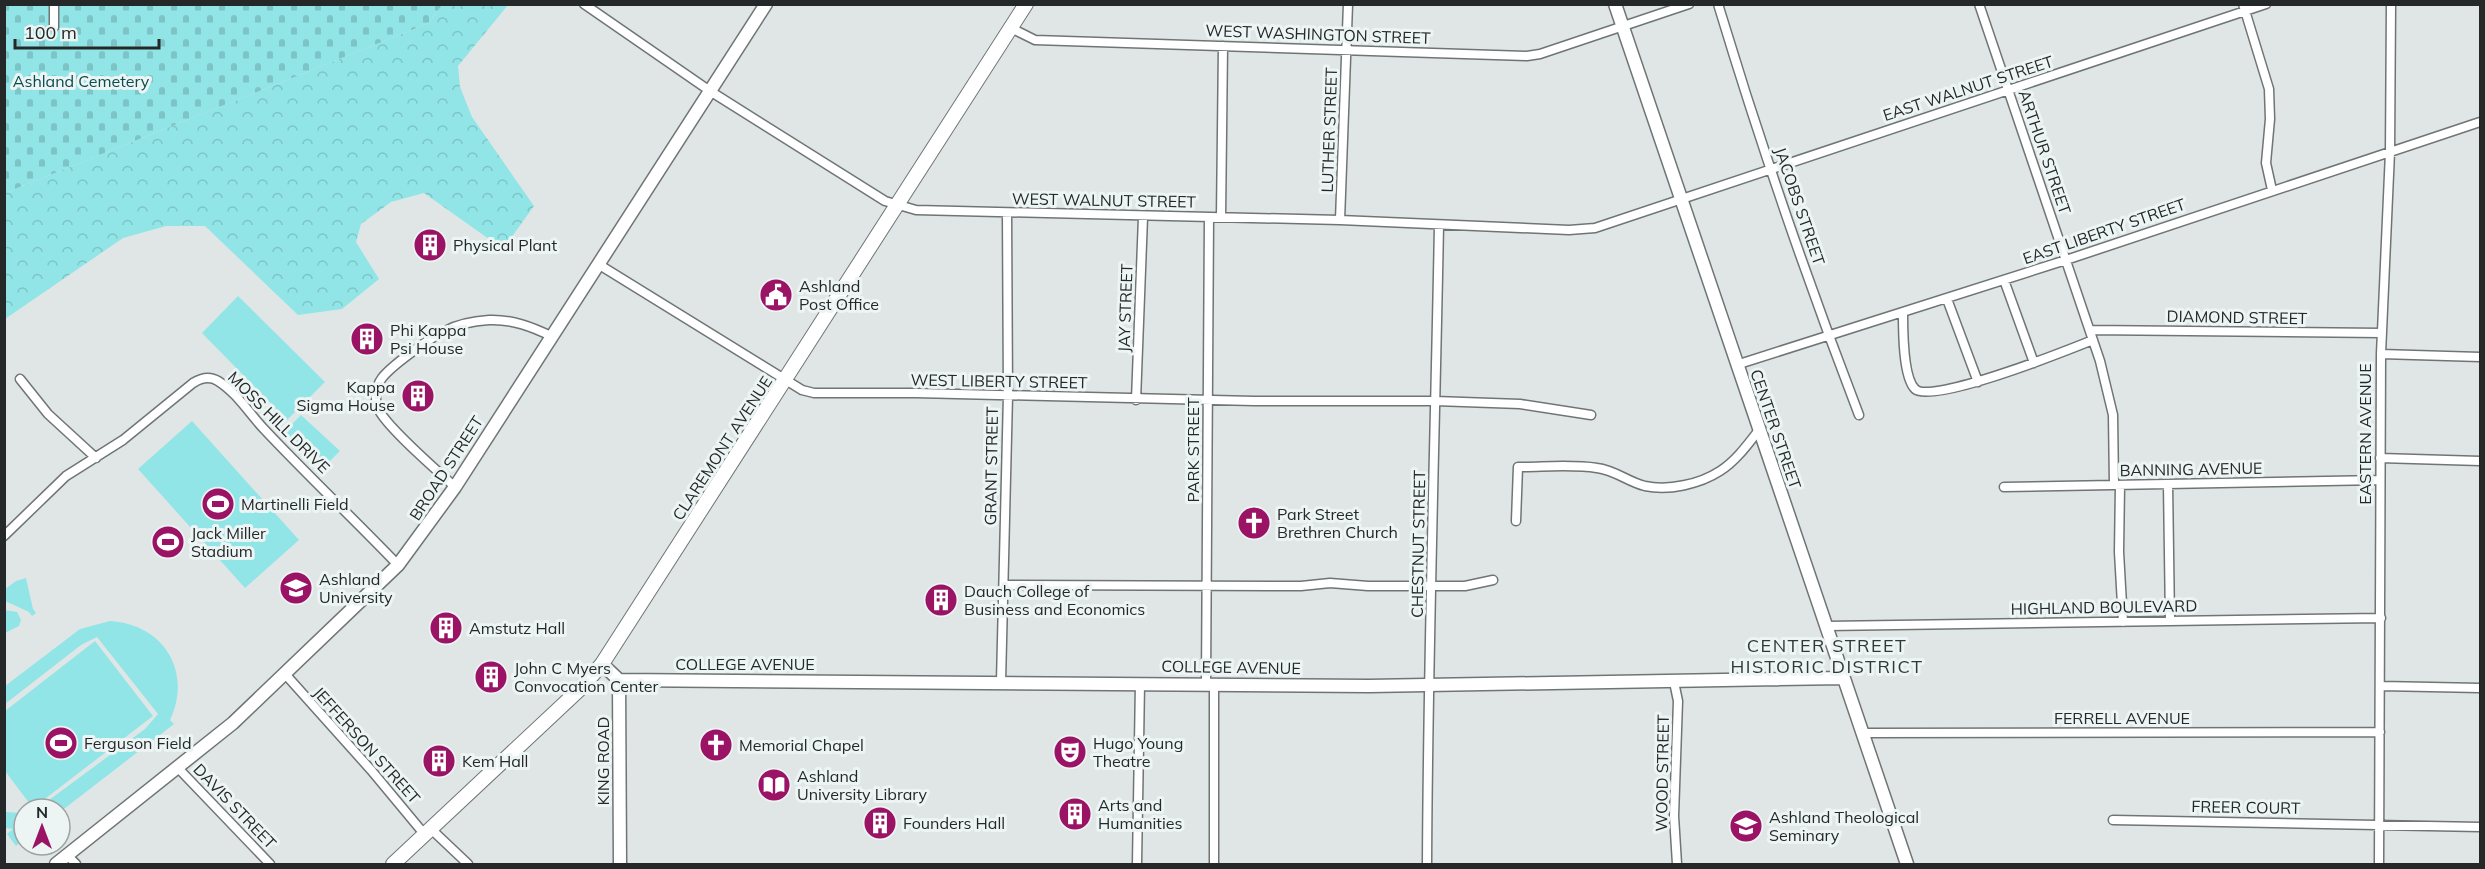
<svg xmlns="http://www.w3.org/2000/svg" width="2485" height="869" font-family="Mulish,sans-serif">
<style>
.forest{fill:url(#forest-crowns)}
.cemetery{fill:url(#cemetery-stones)}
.green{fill:#91e5e7}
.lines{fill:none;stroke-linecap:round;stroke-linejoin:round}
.street-casing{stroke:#6f7575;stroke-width:11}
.secondary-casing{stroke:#6f7575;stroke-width:15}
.primary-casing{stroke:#6f7575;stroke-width:16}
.street{stroke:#fff;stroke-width:8}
.secondary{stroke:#fff;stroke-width:12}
.primary{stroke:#fff;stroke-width:14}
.labels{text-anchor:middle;stroke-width:6;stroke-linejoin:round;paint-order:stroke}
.street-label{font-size:16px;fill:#252828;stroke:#edf4f4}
.park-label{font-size:16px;fill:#094c4e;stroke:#edf4f4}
.poi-label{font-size:16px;fill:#252828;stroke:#edf4f4;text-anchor:start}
.neighbourhood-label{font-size:18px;letter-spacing:1.5px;fill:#323737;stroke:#edf4f4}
</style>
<defs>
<pattern id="forest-crowns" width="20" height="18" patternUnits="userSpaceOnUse" patternTransform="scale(1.5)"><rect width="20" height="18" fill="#91e5e7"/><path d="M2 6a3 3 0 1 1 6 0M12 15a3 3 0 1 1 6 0" fill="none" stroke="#7dc4c6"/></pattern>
<pattern id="cemetery-stones" width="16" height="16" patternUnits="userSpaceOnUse" patternTransform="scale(1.5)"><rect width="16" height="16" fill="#91e5e7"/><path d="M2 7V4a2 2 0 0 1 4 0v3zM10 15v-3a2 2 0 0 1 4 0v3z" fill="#7dc4c6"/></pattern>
</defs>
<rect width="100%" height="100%" fill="#e0e6e6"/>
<path class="forest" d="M442,5H508L458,66L460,87L472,117L534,206L503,249L424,193L391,202L361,224L356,242L379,279L342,309L298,315L205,226H166L123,238L5,319V193L429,23Z"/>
<path class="cemetery" d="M9,5H442L429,23L5,193L4,7Z"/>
<path class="green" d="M238,296L325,382L287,420L202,333Z
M301,415L340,451L321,470L284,432Z
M192,421L299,540L245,588L138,469Z
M26,578L33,609L36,613L32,616L29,612L5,601V589L16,581Z
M4,610L17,612L21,620L19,626L5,633Z
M110,621C163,624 193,671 170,720L174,724L60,812V809H37L145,729L158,714L97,637L81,645L5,704V686L80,629Z
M95,641L153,716L33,808L5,771V711Z
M5,812L24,813V839L16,846L7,834L13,829L5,828Z"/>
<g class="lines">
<defs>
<path id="street" d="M54,4V27
M584,4L710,91L885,201L916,210L1340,220L1569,230L1595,228L2266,4
M1718,4C1760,143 1807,280 1859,415
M1979,4L2100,361L2113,415L2114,485
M2243,4L2269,89L2270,119L2266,163L2272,190
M1011,28L1035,40L1527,56L1540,54L1689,4
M1221,217L1223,46
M1340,220L1348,4
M598,264L802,390L814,393H916L1254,401H1435L1520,404L1591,415
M2004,280L2034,363
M1947,299L1978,382
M1903,313C1903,331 1903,377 1915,389C1931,405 2068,350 2093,340
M2090,330L2382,333
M2381,354L2480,357
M1736,365L2066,260L2480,122
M20,379L48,414L96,458
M1136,400L1143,217
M2380,458L2480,461
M2168,484L2170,621
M2120,485L2119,552L2123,622
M455,487C439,472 384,425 378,408C374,399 376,386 382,378C391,366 431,337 445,331C458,324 474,321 489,320C512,319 532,327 551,336
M2004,487L2380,480
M1516,521L1518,467C1544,467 1572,464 1597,468C1615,470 1628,482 1645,486C1669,491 1700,484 1720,471C1736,461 1748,444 1759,430
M4,536L66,476L123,440L193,383C201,378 210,376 218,381C236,392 249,413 263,428C307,475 354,519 398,565
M1005,585L1301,586L1330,583L1368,586H1465L1493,580
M1827,626L2381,618
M286,675L371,770L425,835
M1001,682L1008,395L1007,213
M1674,682L1678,701L1674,816L1677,864
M1206,683L1209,217
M1214,684V864
M2381,686L2480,688
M1863,733L2380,732
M178,768L270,864
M2113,820L2480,827
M431,829L468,864
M68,856L76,864
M1137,864L1140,683
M1427,864C1428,651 1435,438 1439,225
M2379,864L2381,354L2390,152L2391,4"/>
<path id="secondary" d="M1615,4L1907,864
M602,664L619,680L620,864
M619,680L1369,686L1843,678
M56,864L233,723L398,565L455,487L766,4"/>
<path id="primary" d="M393,864L581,688L602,664L1026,4"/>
</defs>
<use href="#street" class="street-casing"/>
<use href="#secondary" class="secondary-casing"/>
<use href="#primary" class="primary-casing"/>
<use href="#street" class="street"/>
<use href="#secondary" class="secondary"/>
<use href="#primary" class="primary"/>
</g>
<defs>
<symbol id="building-disc" viewBox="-11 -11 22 22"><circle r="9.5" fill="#9a1365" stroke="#edf4f4"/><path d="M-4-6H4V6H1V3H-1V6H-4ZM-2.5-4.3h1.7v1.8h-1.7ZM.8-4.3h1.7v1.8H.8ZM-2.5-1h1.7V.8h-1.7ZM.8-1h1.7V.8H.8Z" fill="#fff"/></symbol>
<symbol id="civic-disc" viewBox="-11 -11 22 22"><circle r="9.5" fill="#9a1365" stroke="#edf4f4"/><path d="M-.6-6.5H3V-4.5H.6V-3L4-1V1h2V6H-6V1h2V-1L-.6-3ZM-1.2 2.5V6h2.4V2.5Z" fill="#fff"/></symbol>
<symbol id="stadium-disc" viewBox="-11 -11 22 22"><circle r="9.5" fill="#9a1365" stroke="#edf4f4"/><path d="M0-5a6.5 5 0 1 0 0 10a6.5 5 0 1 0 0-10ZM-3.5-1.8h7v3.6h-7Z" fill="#fff"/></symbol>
<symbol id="church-disc" viewBox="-11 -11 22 22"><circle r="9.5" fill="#9a1365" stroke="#edf4f4"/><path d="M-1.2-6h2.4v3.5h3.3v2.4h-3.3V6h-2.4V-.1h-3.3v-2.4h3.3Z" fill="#fff"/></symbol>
<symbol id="university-disc" viewBox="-11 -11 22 22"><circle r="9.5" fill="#9a1365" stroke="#edf4f4"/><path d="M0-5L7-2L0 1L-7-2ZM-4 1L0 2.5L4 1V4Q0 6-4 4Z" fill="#fff"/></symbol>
<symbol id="theatre-disc" viewBox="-11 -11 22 22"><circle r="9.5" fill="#9a1365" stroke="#edf4f4"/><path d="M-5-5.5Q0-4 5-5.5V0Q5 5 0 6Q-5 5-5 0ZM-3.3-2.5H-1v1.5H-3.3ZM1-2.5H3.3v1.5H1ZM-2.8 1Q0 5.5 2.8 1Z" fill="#fff"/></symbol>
<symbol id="library-disc" viewBox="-11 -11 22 22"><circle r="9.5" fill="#9a1365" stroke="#edf4f4"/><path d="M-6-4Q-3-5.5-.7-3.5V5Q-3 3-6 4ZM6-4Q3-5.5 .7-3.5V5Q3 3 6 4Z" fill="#fff"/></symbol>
</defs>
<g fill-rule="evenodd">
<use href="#building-disc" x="411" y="226" width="38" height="38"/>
<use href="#civic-disc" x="757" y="276" width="38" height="38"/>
<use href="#building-disc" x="348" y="320" width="38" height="38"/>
<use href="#building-disc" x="399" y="377" width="38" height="38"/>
<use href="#stadium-disc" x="199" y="485" width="38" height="38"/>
<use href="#church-disc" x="1235" y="504" width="38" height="38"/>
<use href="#stadium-disc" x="149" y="523" width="38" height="38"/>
<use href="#university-disc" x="277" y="569" width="38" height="38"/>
<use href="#building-disc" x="922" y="581" width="38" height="38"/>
<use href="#building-disc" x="427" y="609" width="38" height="38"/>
<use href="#building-disc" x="472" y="658" width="38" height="38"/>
<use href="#stadium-disc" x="42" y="724" width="38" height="38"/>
<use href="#church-disc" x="697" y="726" width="38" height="38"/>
<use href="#theatre-disc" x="1051" y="733" width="38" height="38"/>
<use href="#building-disc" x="420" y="742" width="38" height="38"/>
<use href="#library-disc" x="755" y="766" width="38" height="38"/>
<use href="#building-disc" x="1056" y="795" width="38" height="38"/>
<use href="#building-disc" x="861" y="804" width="38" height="38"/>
<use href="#university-disc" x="1727" y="807" width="38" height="38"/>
</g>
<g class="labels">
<g class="street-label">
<text transform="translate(1318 34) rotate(2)" y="6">WEST WASHINGTON STREET</text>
<text transform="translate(1968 88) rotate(-18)" y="6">EAST WALNUT STREET</text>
<text transform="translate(1329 130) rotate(-88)" y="6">LUTHER STREET</text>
<text transform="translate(2045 152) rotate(71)" y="6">ARTHUR STREET</text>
<text transform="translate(1104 200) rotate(1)" y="6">WEST WALNUT STREET</text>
<text transform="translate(1800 206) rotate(71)" y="6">JACOBS STREET</text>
<text transform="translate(2104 231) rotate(-19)" y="6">EAST LIBERTY STREET</text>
<text transform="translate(1125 308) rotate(-88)" y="6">JAY STREET</text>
<text transform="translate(2237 317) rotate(1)" y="6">DIAMOND STREET</text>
<text transform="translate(999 381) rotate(1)" y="6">WEST LIBERTY STREET</text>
<text transform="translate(279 422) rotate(45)" y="6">MOSS HILL DRIVE</text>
<text transform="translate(1776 429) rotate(71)" y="6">CENTER STREET</text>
<text transform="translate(2365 434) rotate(-90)" y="6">EASTERN AVENUE</text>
<text transform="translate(722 448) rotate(-57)" y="6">CLAREMONT AVENUE</text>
<text transform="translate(1193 450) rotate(-90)" y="6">PARK STREET</text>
<text transform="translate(991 466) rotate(-89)" y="6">GRANT STREET</text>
<text transform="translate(446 468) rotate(-57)" y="6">BROAD STREET</text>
<text transform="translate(2191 469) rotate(-1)" y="6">BANNING AVENUE</text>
<text transform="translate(1418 544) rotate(-89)" y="6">CHESTNUT STREET</text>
<text transform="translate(2104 607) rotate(-1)" y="6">HIGHLAND BOULEVARD</text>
<text x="745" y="670">COLLEGE AVENUE</text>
<text transform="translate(1231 667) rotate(1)" y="6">COLLEGE AVENUE</text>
<text x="2122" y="724">FERRELL AVENUE</text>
<text transform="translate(367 745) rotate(48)" y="6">JEFFERSON STREET</text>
<text transform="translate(603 761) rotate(-90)" y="6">KING ROAD</text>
<text transform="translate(1662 773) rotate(-89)" y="6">WOOD STREET</text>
<text transform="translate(235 806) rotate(46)" y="6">DAVIS STREET</text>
<text transform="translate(2246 807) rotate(1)" y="6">FREER COURT</text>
</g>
<g class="park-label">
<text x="81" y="87">Ashland Cemetery</text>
</g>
<g class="poi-label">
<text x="453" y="251">Physical Plant</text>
<text x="799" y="292">Ashland<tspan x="799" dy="18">Post Office</tspan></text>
<text x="390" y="336">Phi Kappa<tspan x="390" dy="18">Psi House</tspan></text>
<text x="395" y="393" text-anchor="end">Kappa<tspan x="395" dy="18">Sigma House</tspan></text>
<text x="241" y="510">Martinelli Field</text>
<text x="1277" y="520">Park Street<tspan x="1277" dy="18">Brethren Church</tspan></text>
<text x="191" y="539">Jack Miller<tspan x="191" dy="18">Stadium</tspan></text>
<text x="319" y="585">Ashland<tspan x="319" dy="18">University</tspan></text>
<text x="964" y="597">Dauch College of<tspan x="964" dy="18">Business and Economics</tspan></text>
<text x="469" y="634">Amstutz Hall</text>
<text x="514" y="674">John C Myers<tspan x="514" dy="18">Convocation Center</tspan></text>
<text x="84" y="749">Ferguson Field</text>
<text x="1093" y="749">Hugo Young<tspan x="1093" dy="18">Theatre</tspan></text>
<text x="739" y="751">Memorial Chapel</text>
<text x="462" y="767">Kem Hall</text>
<text x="797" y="782">Ashland<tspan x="797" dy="18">University Library</tspan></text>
<text x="1098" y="811">Arts and<tspan x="1098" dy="18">Humanities</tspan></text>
<text x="1769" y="823">Ashland Theological<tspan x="1769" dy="18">Seminary</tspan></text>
<text x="903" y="829">Founders Hall</text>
</g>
<g class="neighbourhood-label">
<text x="1827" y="652">CENTER STREET<tspan x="1827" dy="21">HISTORIC DISTRICT</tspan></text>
</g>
</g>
<rect width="2485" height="869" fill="none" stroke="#252828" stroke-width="12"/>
<g transform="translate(42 827)"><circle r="28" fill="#edf4f4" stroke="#9da2a2" stroke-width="1.5"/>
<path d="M0-4.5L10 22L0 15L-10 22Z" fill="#9a1365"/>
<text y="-9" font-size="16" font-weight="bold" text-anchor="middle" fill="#252828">N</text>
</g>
<path d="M15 39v9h144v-9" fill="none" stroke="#252828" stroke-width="3"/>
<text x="24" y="39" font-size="18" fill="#252828" stroke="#edf4f4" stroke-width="4.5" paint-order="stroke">100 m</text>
</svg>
